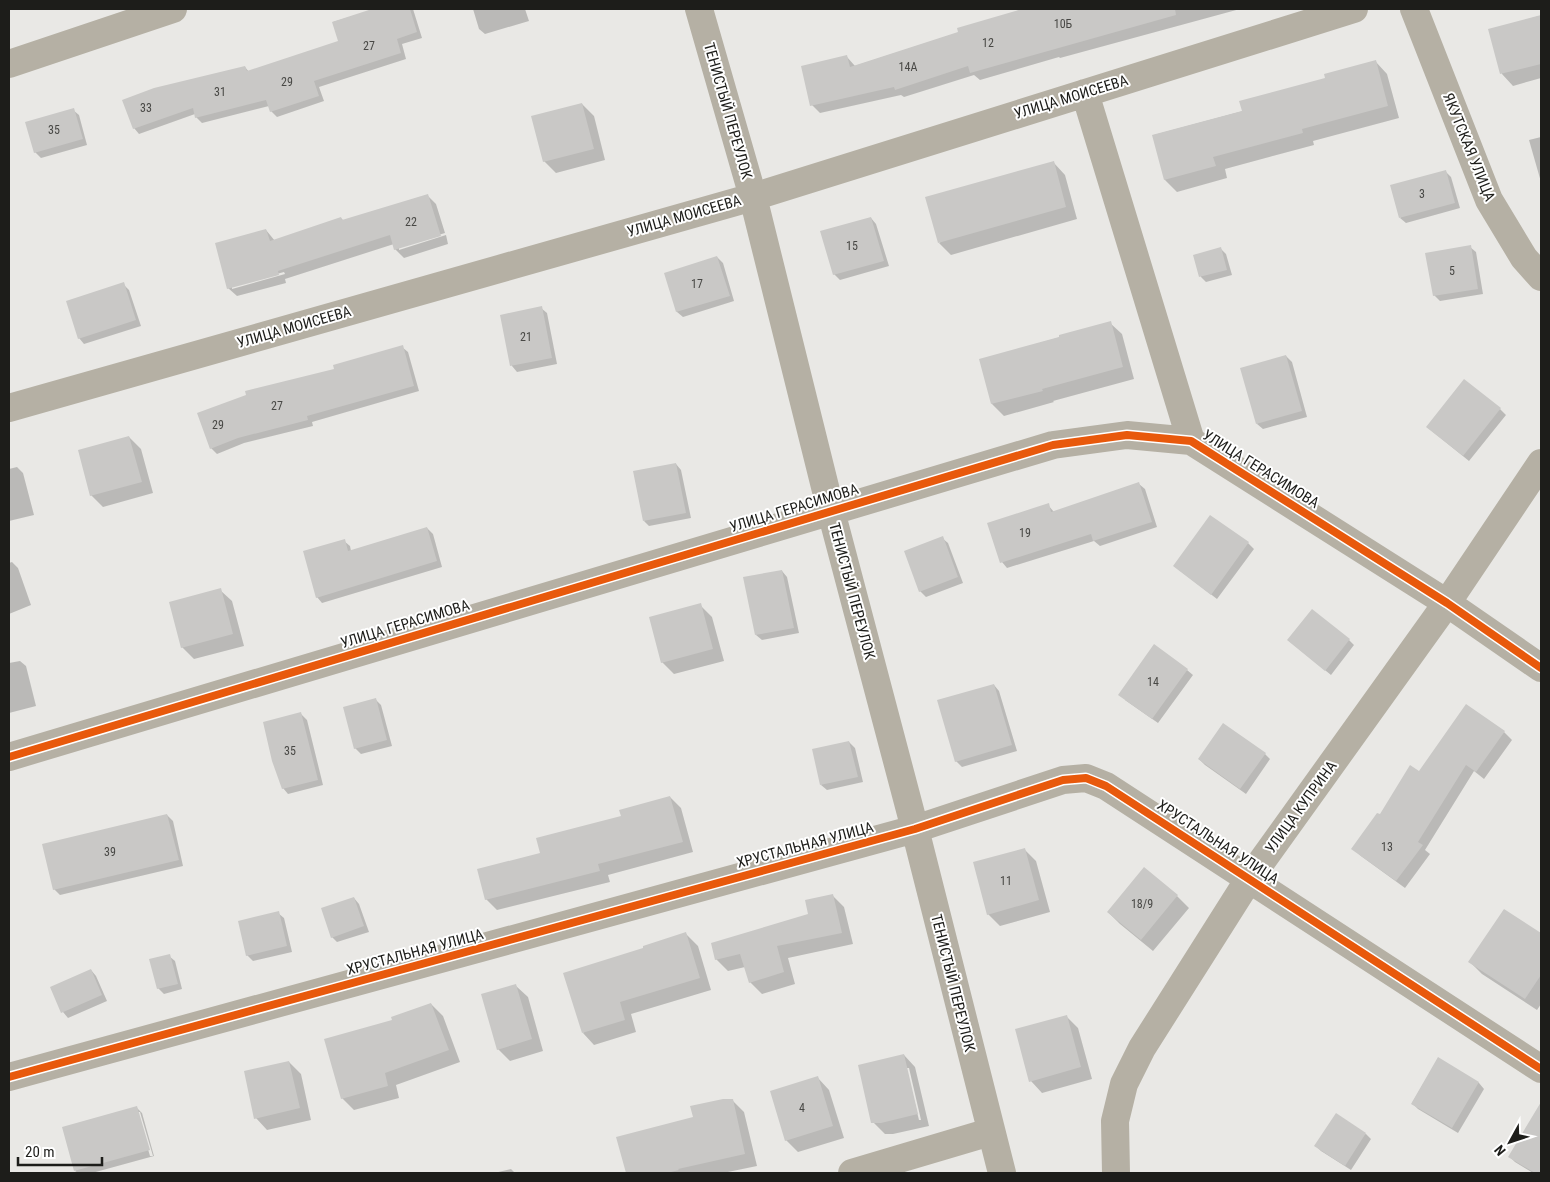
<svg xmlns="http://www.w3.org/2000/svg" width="1550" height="1182" font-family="'Roboto Condensed',sans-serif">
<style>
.shadow{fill:#0003;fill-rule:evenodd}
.building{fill:#c9c8c6}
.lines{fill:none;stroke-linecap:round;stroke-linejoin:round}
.minor{stroke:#b5b0a4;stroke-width:28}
.cycleway-casing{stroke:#fff;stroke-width:11}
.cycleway{stroke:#e8590c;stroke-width:8}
.labels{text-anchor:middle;stroke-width:4;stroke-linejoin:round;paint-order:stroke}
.number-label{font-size:12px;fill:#484845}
.street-label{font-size:15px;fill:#1d1d1a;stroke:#fff}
</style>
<rect width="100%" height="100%" fill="#e9e8e5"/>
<path class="shadow" d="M376,9H413L422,38L402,44L406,59L319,87L324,101L277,117L271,111L269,106L202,123L196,117L195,114L139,134L134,128L245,67L249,72L340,42L333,22Z
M473,9H525L529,21L485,34L479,29Z
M1037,9H1240L1060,58L1059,57L980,80L974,75L904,97L901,95L820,113L812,105L847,57L855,66L1007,17Z
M1539,16L1541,19V78L1513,86L1502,74L1490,30Z
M1376,62L1387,74L1399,118L1313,141L1314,145L1225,169L1227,178L1177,192L1165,180L1154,135L1243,111L1327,79Z
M582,104L594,116L605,160L556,173L544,161Z
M73,110L79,115L87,145L41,158L35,152Z
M1541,137V182L1529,140Z
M1054,163L1065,175L1077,219L951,255L939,243Z
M1445,171L1451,177L1460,208L1406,223L1400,218Z
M427,195L436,204L445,233L399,247V250L446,235L448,244L404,258L395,249L394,244L285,279L286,283L237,296L228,288L266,230L275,241L341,218L344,221ZM284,272L285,274L232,289V286Z
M871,218L876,224L889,266L840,280L834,274Z
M1470,247L1476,252L1483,294L1440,301L1434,295Z
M1221,249L1226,254L1232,275L1206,282L1201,277L1195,255Z
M717,257L723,263L734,301L683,317L677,312L665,274Z
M123,284L129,290L141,326L84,344L79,338Z
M541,308L547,313L557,364L517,372L512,366L501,316Z
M1110,323L1122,334L1134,379L1053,401L1054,402L1004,416L992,404L980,360Z
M402,347L408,352L419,391L312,422L313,426L244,443L217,454L211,448L336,370Z
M1286,356L1292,362L1307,417L1263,429L1257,424Z
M1500,409L1506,415L1469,461L1427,427Z
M129,437L141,449L153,493L103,507L91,495Z
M676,464L681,470L691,518L649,526L644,521Z
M17,467L23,473L34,515L9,521V469Z
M1139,484L1145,489L1157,527L1100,546L1094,541L1007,568L1002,562L1048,505L1054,512Z
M427,528L433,534L442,567L322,603L317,597L344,541L350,546L351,551Z
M942,538L948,543L963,583L926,597L920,591Z
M1248,543L1254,549L1217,599L1174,566Z
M12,562L18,568L31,605L9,614V563Z
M782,571L787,577L799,633L762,640L756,635Z
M220,590L232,601L244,646L194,659L182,647Z
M700,605L712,617L724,661L674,674L662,662Z
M1288,640H1349L1354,645L1331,675Z
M20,661L26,666L36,706L9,713V663Z
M1187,670L1193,675L1158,723L1125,700Z
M994,685L999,691L1017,751L962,767L956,761Z
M376,700L381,705L392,746L361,754L355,748Z
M301,714L307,720L323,785L288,794L283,788Z
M1504,732L1512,740L1484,779L1474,771L1425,850L1430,854L1405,888L1361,856L1353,848L1419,772Z
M849,742L855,748L863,782L827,790L821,785Z
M1265,754L1270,759L1246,794L1205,765L1199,759Z
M670,797L681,808L693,852L608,875L610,882L497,910L486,899L542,854L622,817Z
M167,815L173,821L183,866L60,895L54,889Z
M1024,849L1036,861L1050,912L1000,926L988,914Z
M832,895L844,907L853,944L788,958L795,984L762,994L750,982L745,967L728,971L716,959L809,915Z
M1177,896L1189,908L1153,951L1120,924L1108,912Z
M354,898L359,904L369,932L337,942L332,937Z
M1504,910L1541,935V1004L1537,1010L1482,974L1470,962Z
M278,913L284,918L292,952L253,961L247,955Z
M686,934L698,946L711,990L631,1014L636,1032L594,1045L583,1033L645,949Z
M169,956L175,961L182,989L164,994L158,988Z
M91,970L96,976L107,1001L68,1018L63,1012L51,988Z
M516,986L528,997L543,1051L510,1061L498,1049Z
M431,1004L443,1016L460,1062L396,1085L399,1098L354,1110L342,1098L393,1021Z
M1066,1016L1078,1028L1092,1079L1042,1093L1031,1081Z
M904,1055L915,1067L929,1126L893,1134H885L873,1122ZM906,1068H909L921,1120H919Z
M1438,1059L1479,1083L1484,1089L1458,1133L1418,1109L1412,1103Z
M289,1062L301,1074L311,1120L267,1130L256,1118Z
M818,1078L829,1090L844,1138L798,1152L786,1140Z
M732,1100L744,1112L757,1166L723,1173H627L618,1138L694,1118Z
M136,1107L142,1113L154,1156L92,1173H78L75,1171ZM137,1112H140L153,1156H150Z
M1534,1116L1541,1120V1173H1533L1515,1162L1510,1157Z
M1366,1134L1371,1139L1351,1170L1321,1151L1316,1146Z
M511,1169L515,1173H494Z"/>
<path class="building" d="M372,9H410L417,32L397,39L401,53L314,81L319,96L270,112L266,100L195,118L193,108L133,129L122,100L154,88L245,66L247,71L338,41L332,22Z
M1022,9H1175L1176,15L970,73L968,66L895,90L894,87L810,106L801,66L847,55L850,67L958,32L957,28Z
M1541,15V64L1500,74L1488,29Z
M1376,60L1388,106L1302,129L1303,133L1213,157L1216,166L1164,180L1152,135L1242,111L1239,101L1325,78L1324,74Z
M582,103L594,149L543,162L531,116Z
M74,108L83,139L34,153L25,122Z
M1054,161L1066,207L938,243L925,197Z
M1446,170L1455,203L1399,218L1390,185Z
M428,194L441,236L394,250L390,235L278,271L279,275L227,289L215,243L266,229L270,241L341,217L342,220Z
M871,217L884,261L833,275L820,231Z
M1471,245L1478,289L1433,296L1425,253Z
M1221,247L1227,270L1199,277L1193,255Z
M717,256L730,296L676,312L664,273Z
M124,282L136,320L78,339L66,301Z
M542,306L552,358L510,366L500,315Z
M1111,321L1123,367L1042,389L1043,391L991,404L979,359L1059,337V335Z
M403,345L414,386L307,416L308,420L238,438L210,449L197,413L246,395L245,391L334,369L333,365Z
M1286,355L1302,411L1256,424L1240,368Z
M1464,379L1501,408L1463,456L1426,427Z
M129,436L142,482L90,496L78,450Z
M676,463L686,513L643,521L633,471Z
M1139,482L1152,522L1093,541L1091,534L1000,563L987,523L1049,503L1051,512Z
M1210,515L1249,542L1211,595L1173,566Z
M427,527L437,561L316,598L303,551L345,539L348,551Z
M943,536L958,577L919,592L904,551Z
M782,570L794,628L755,635L743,577Z
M221,588L233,634L181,648L169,602Z
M701,603L713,649L661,663L649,617Z
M1312,609L1350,639L1325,671L1287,640Z
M1154,644L1188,669L1152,719L1118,695Z
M994,684L1012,745L955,762L937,700Z
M376,698L387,740L354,749L343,707Z
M1466,704L1505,731L1476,772L1466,765L1418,842L1423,845L1396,881L1351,849L1377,813L1380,814L1410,765L1419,771Z
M301,712L318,780L282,789L272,761L263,722Z
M1223,723L1266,753L1240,789L1198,759Z
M849,741L858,777L820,785L812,749Z
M670,796L683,842L598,864L600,871L485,900L477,869L540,853L536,838L621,816L619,810Z
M167,814L179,860L53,890L42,844Z
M1025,848L1039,900L987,915L973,862Z
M1144,867L1178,895L1141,940L1107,912Z
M833,894L842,933L777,946L784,972L749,983L740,954L715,960L711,943L808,914L805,900Z
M354,897L364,926L331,938L321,908Z
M1504,909L1541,933V975L1525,999L1468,962Z
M279,911L287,946L246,956L238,921Z
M686,932L700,978L620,1002L625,1020L582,1033L563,973L643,948V946Z
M170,954L178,984L157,989L149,959Z
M91,969L102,995L61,1013L50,987Z
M516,984L532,1039L497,1050L481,994Z
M431,1003L449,1050L385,1073L388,1086L341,1099L324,1039L392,1020L391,1017Z
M1067,1015L1081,1067L1029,1082L1015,1029Z
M904,1054L918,1114L881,1123H871L858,1065Z
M1438,1057L1479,1082L1452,1128L1411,1104Z
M289,1061L300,1108L254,1119L244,1071Z
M818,1076L833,1126L785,1141L770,1091Z
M723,1099H733L745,1154L678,1169L679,1170L667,1173H626L616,1137L693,1117L690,1106Z
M1541,1102V1173H1535L1508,1157Z
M137,1106L150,1150L74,1171L62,1127Z
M1336,1113L1366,1133L1345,1166L1314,1146Z"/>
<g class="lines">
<path class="minor" d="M699,9L753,197L831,511L915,829L1002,1173
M1414,9L1489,200L1524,258L1541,277
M9,64L173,9
M1085,93L1191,441
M9,408L753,197L1354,9
M9,757L1053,445L1127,435L1191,441L1447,603L1541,668
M9,1077L915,829L1063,780L1086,778L1106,786L1541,1069
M852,1173L990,1132
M1116,1173L1115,1121L1124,1084L1142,1048L1249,879L1447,603L1541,463"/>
<defs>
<path id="cycleway" d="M9,757L1053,445L1127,435L1191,441L1447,603L1541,668
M9,1077L915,829L1063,780L1086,778L1106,786L1541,1069"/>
</defs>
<use href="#cycleway" class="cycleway-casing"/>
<use href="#cycleway" class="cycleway"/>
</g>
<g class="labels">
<g class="number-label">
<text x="1063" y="28">10Б</text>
<text x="988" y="47">12</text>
<text x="369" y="50">27</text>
<text x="908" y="71">14А</text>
<text x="287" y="86">29</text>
<text x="220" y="96">31</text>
<text x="146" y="112">33</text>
<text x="54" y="134">35</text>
<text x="1422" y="198">3</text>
<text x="411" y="226">22</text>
<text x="852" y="250">15</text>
<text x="1452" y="275">5</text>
<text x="697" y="288">17</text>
<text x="526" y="341">21</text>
<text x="277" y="410">27</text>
<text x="218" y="429">29</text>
<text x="1025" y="537">19</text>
<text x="1153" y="686">14</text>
<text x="290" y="755">35</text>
<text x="1387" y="851">13</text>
<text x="110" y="856">39</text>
<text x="1006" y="885">11</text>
<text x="1142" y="908">18/9</text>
<text x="802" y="1112">4</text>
</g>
<g class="street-label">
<text transform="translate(1071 97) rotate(-17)" y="5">УЛИЦА МОИСЕЕВА</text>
<text transform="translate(728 111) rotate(74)" y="5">ТЕНИСТЫЙ ПЕРЕУЛОК</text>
<text transform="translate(1469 147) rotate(68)" y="5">ЯКУТСКАЯ УЛИЦА</text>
<text transform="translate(684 216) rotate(-16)" y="5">УЛИЦА МОИСЕЕВА</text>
<text transform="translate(294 327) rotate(-16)" y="5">УЛИЦА МОИСЕЕВА</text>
<text transform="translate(1261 469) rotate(32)" y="5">УЛИЦА ГЕРАСИМОВА</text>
<text transform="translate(794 508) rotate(-17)" y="5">УЛИЦА ГЕРАСИМОВА</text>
<text transform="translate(852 591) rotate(75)" y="5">ТЕНИСТЫЙ ПЕРЕУЛОК</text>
<text transform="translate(405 624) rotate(-17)" y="5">УЛИЦА ГЕРАСИМОВА</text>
<text transform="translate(1301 807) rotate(-54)" y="5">УЛИЦА КУПРИНА</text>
<text transform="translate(1218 842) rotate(33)" y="5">ХРУСТАЛЬНАЯ УЛИЦА</text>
<text transform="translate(805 845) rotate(-15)" y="5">ХРУСТАЛЬНАЯ УЛИЦА</text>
<text transform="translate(415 952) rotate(-15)" y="5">ХРУСТАЛЬНАЯ УЛИЦА</text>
<text transform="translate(953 983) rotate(76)" y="5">ТЕНИСТЫЙ ПЕРЕУЛОК</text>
</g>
</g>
<rect width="1550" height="1182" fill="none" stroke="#1d1d1a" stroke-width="20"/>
<g transform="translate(1510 1142) rotate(230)" stroke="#ffffff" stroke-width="4" paint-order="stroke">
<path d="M0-4L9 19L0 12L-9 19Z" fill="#1d1d1a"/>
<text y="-8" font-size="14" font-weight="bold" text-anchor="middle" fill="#1d1d1a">N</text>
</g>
<path d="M18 1157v8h84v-8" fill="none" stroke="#1d1d1a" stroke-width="2.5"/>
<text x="25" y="1157" font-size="15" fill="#1d1d1a" stroke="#ffffff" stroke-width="4" paint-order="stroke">20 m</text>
</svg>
